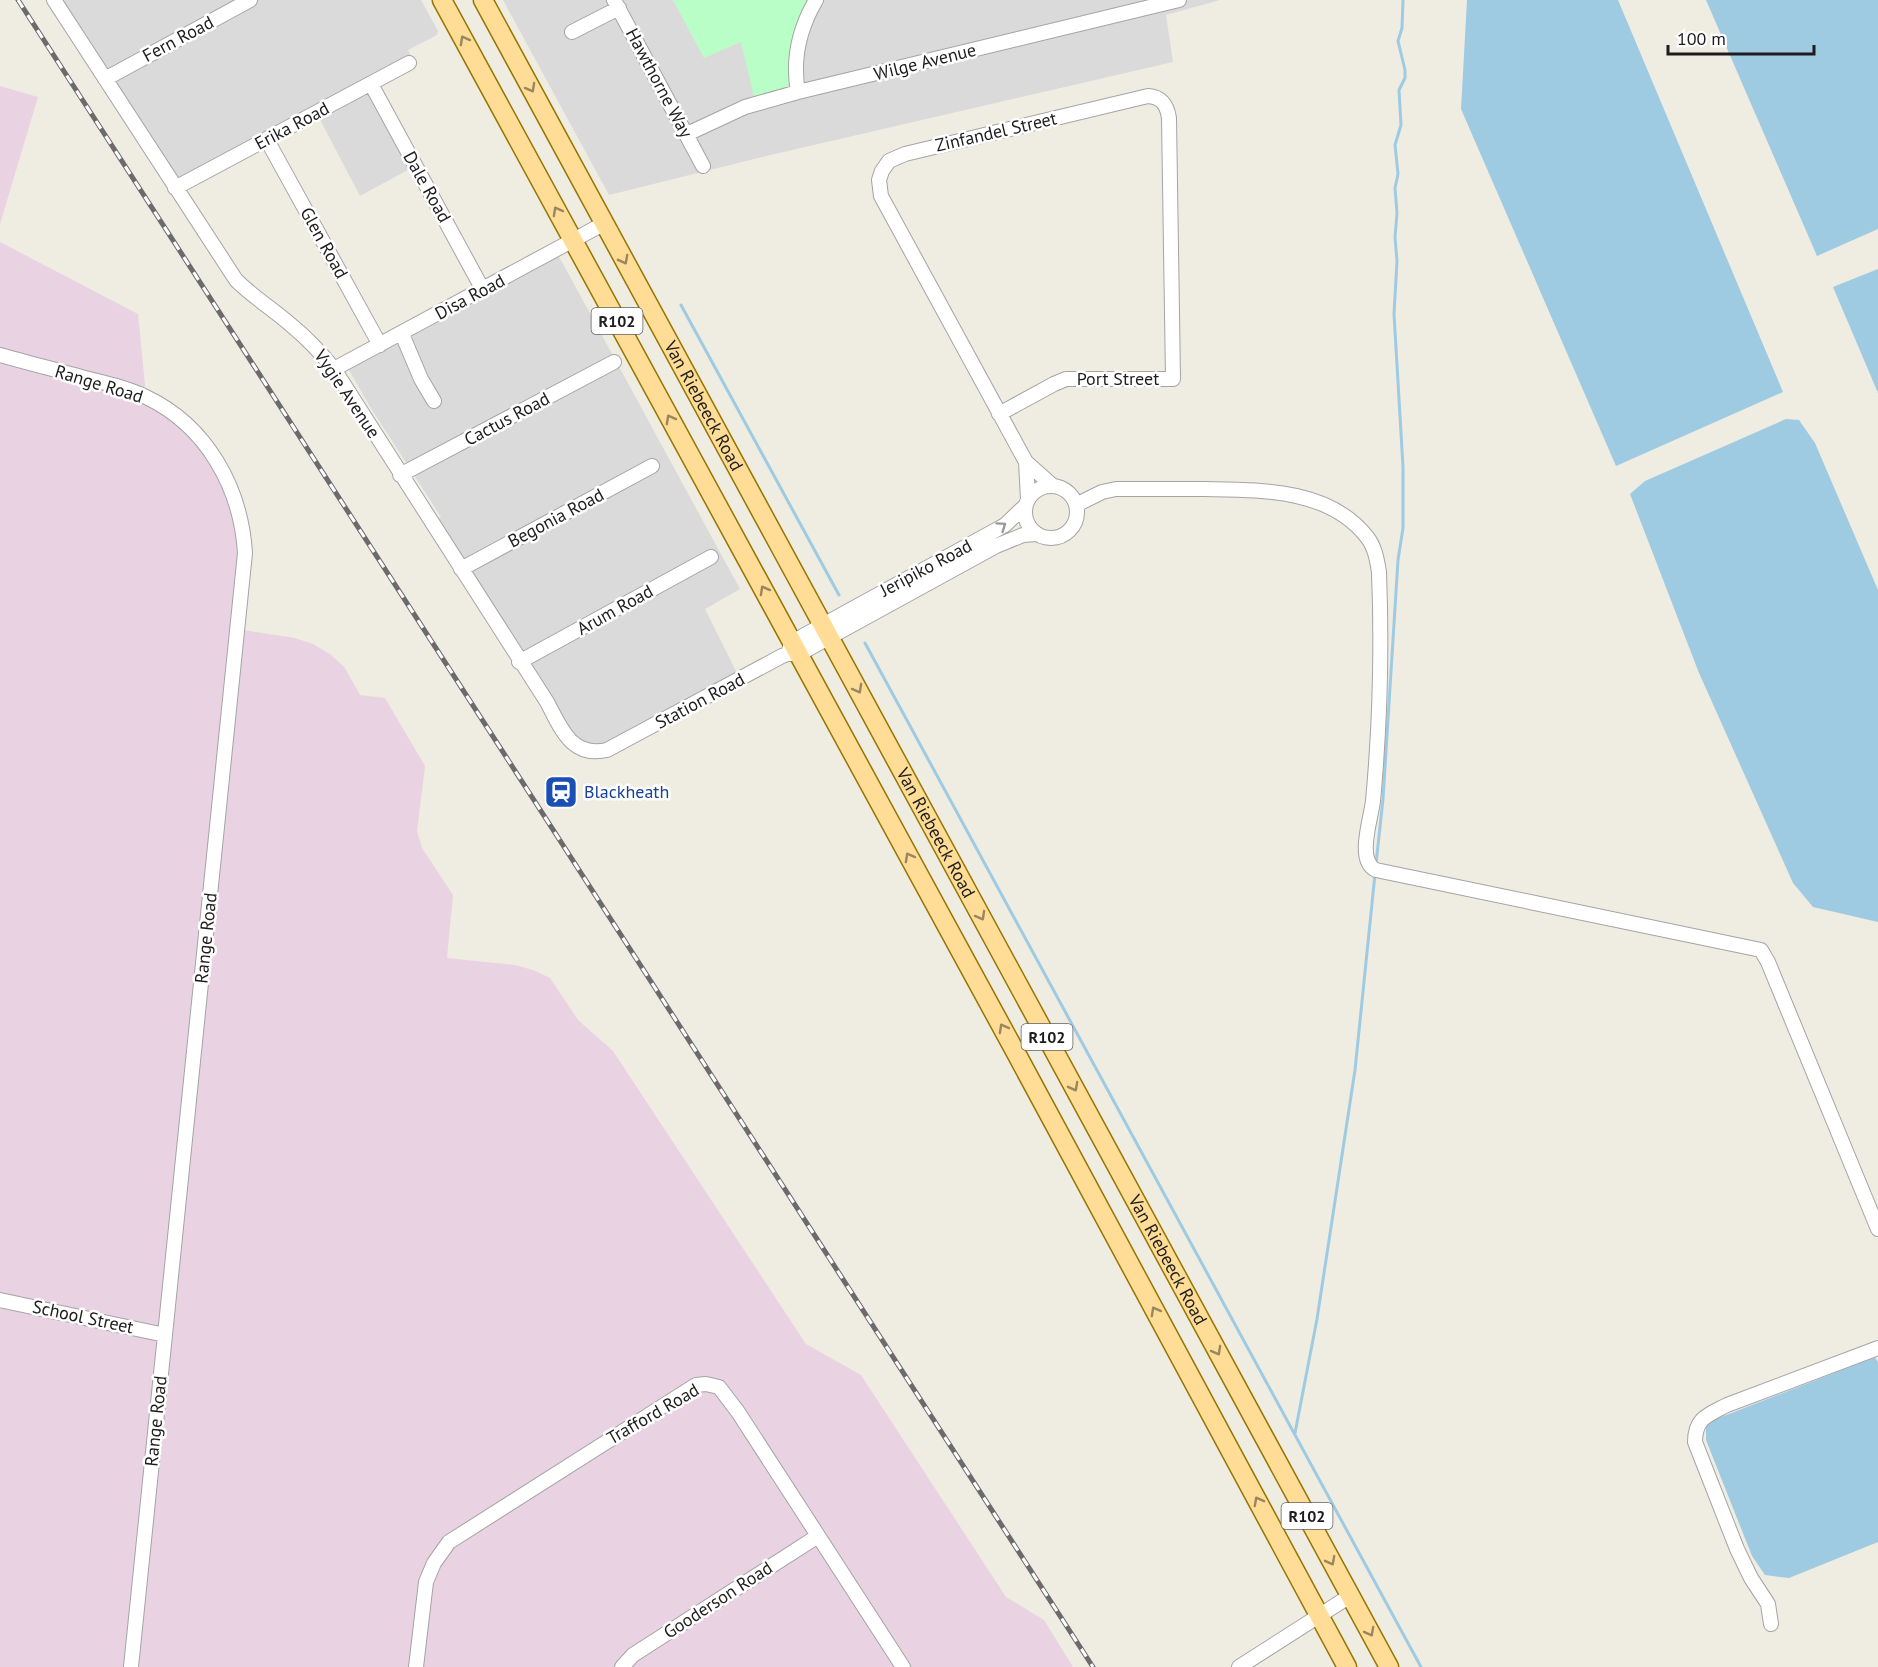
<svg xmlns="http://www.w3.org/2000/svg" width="1878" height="1667" font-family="'PT Sans',sans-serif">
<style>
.residential{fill:#dbdada}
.industrial{fill:#e9d3e3}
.park{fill:#bafec7}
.water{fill:#9ecbe2}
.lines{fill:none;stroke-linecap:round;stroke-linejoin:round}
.stream{stroke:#9ecbe2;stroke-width:3}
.minor-casing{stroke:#a4a4a4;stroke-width:16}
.major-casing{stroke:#967500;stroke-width:21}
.minor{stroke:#fff;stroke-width:14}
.major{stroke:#ffdd97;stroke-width:18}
.rail-casing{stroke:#6b6b6b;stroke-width:5}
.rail{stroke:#fff;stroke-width:3;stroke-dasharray:9;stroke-linecap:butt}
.oneway{stroke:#998760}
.oneway2{stroke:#999}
.labels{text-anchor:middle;stroke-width:5;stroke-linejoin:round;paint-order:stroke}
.shield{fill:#fff;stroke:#616161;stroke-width:1.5}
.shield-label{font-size:16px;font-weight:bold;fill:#1d1d1d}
.street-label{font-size:18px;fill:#1d1d1d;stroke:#fff}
.transit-label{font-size:18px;fill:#164399;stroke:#fff;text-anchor:start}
</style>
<rect width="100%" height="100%" fill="#efece2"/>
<path class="residential" d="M54,0H421L438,31L437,35L408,50L414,62L371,85L415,166L360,196L316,112L175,186Z
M503,0H1220L1166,15L1173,62L758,158L609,195Z
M556,251L740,589L705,609L740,679L613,746L582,748L432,522L441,517L369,405L346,365Z"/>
<path class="industrial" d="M0,86L38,97L0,224Z
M0,242L138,314L146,395L172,411L235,493L243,630L295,638L313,644L330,654L345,668L360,695L385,698L425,766L417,831L422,848L453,895L447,958L515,965L533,970L550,978L578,1020L613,1051L806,1344L861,1375L1006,1597L1044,1620L1073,1667H0Z"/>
<path class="park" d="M673,0H812L790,81L785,90L755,101L741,42L704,58Z"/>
<path class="water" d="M1467,0H1618L1783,392L1616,466L1461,109Z
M1706,0H1878V229L1817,256Z
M1878,269V393L1833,287Z
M1786,419L1799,420L1815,443L1878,590V922L1813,907L1793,883L1699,673L1630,494L1645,481Z
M1875,1357L1878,1362V1542L1789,1578L1765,1575L1752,1556L1706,1440V1423Z"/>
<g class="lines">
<path class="stream" d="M681,305L839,595
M865,643L1421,1667
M1376,864L1383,799L1398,560L1403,528V467L1394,314L1397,261L1395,237L1397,213L1395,188L1398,174L1395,145L1401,125L1399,90L1405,78V70L1398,41L1402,28L1403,0
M1295,1433L1317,1319L1355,1070L1375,874"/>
<defs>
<path id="minor" d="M54,0L236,280C253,297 273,309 291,325C307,338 321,353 334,369L547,702C561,728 571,758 607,750L782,656L787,654H799L996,546L1023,535L1037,534
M614,0L703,166
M572,32L619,8
M105,79L250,0
M371,84L483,290
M798,92C792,59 799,29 816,0
M687,134L745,107L798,92L1179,0
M267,140L380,345
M175,188L409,63
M402,334L421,379L434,401
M0,355C28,363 57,370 85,378C106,383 127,388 146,397C207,426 241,488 245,553L131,1667
M334,369L605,223
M999,414L1054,384L1066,379H1173L1169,118C1167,105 1162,97 1148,96L905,154L889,161L882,171L879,180L881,196L1026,462L1053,486
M1026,462L1028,499
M400,475L614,362
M1025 512a26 26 0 1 1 52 0a26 26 0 1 1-52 0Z
M1076,505L1102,492L1116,489C1145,489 1175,489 1204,489C1259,490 1329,488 1367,537C1375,547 1377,560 1379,572C1382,648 1380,725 1373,801C1371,819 1356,861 1376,870L1761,950L1768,962L1878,1229
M461,569L652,466
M789,650L792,642L996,530L1005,525L1025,506
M519,662L711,557
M0,1300L165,1335
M1771,1624L1768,1604L1751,1578L1737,1549L1695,1442C1695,1418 1708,1415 1727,1405L1878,1348
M416,1667L426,1582L434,1563L449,1542L696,1385L706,1384L719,1387L738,1412L903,1667
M622,1667L633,1655L818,1536
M1239,1667L1350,1596"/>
<g id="major">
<path d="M442,0L1016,1053L1347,1667"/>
<path id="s1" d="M483,0L1389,1667"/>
</g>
</defs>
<use href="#minor" class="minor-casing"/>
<use href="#major" class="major-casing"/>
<use href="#minor" class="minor"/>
<use href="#major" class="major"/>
<defs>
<path id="rail" d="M18,0L1093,1667"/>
</defs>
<use href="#rail" class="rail-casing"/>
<use href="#rail" class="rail"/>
</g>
<defs><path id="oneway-chevron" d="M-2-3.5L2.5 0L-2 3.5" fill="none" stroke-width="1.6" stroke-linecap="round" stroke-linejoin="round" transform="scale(1.5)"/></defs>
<g class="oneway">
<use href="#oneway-chevron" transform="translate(464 40) rotate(-119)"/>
<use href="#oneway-chevron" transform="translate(531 88) rotate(61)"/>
<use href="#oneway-chevron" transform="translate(557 211) rotate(-119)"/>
<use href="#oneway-chevron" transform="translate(624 260) rotate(62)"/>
<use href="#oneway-chevron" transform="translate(670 419) rotate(-119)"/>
<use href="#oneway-chevron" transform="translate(764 590) rotate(-119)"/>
<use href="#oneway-chevron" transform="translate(858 689) rotate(61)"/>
<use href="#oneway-chevron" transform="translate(909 857) rotate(-119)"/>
<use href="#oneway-chevron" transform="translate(981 916) rotate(61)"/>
<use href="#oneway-chevron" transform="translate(1003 1028) rotate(-119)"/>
<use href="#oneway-chevron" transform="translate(1074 1087) rotate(62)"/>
<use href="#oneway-chevron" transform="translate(1155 1311) rotate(-119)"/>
<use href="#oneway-chevron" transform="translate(1217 1351) rotate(61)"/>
<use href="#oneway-chevron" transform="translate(1258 1501) rotate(-118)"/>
<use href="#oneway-chevron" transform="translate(1331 1561) rotate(62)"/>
<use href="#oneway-chevron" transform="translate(1370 1632) rotate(62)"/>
</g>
<use class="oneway2" href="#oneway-chevron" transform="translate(1002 526) rotate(-35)"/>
<defs>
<symbol id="station-square" viewBox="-11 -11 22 22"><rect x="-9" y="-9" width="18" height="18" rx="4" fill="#1a4fb4" stroke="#fff"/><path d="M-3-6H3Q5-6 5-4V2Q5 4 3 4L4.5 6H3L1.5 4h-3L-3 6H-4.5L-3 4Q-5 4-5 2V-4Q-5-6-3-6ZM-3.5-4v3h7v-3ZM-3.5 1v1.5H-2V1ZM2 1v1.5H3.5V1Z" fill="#fff"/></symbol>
</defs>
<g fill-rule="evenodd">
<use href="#station-square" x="542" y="773" width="38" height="38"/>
</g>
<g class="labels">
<g class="shield">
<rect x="591.5" y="308" width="51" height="26" rx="4.5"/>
<rect x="1021.5" y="1024" width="51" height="26" rx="4.5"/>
<rect x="1281.5" y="1503" width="51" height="26" rx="4.5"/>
</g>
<g class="shield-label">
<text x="617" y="327">R102</text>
<text x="1047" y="1043">R102</text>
<text x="1307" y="1522">R102</text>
</g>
<g class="street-label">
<text transform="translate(178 39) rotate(-28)" y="6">Fern Road</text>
<text transform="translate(925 62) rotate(-14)" y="6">Wilge Avenue</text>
<text transform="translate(659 83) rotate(62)" y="6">Hawthorne Way</text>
<text transform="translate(292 126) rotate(-28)" y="6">Erika Road</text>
<text transform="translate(996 132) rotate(-13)" y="6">Zinfandel Street</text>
<text transform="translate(427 187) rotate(61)" y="6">Dale Road</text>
<text transform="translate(324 243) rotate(61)" y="6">Glen Road</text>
<text transform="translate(470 297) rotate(-28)" y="6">Disa Road</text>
<text x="1118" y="385">Port Street</text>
<text transform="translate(99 384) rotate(17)" y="6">Range Road</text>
<text transform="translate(347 394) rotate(56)" y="6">Vygie Avenue</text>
<text dy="6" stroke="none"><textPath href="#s1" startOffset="462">Van Riebeeck Road</textPath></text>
<text transform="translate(507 419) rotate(-28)" y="6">Cactus Road</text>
<text transform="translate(556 518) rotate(-28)" y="6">Begonia Road</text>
<text transform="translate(926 568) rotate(-28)" y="6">Jeripiko Road</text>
<text transform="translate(615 610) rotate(-29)" y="6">Arum Road</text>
<text transform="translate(700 701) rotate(-28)" y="6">Station Road</text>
<text dy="6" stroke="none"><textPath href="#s1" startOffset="948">Van Riebeeck Road</textPath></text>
<text transform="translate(206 938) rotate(-84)" y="6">Range Road</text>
<text dy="6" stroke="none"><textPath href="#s1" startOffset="1434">Van Riebeeck Road</textPath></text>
<text transform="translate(83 1317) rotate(12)" y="6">School Street</text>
<text transform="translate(653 1414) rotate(-30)" y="6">Trafford Road</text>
<text transform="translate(156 1421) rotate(-84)" y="6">Range Road</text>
<text transform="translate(718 1600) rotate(-33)" y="6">Gooderson Road</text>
</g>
<g class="transit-label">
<text x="584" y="798">Blackheath</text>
</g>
</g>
<path d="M1668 45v9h146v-9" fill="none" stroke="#1d1d1d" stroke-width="3"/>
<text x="1677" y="45" font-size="18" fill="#1d1d1d" stroke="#ffffff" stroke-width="4.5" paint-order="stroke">100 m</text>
</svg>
